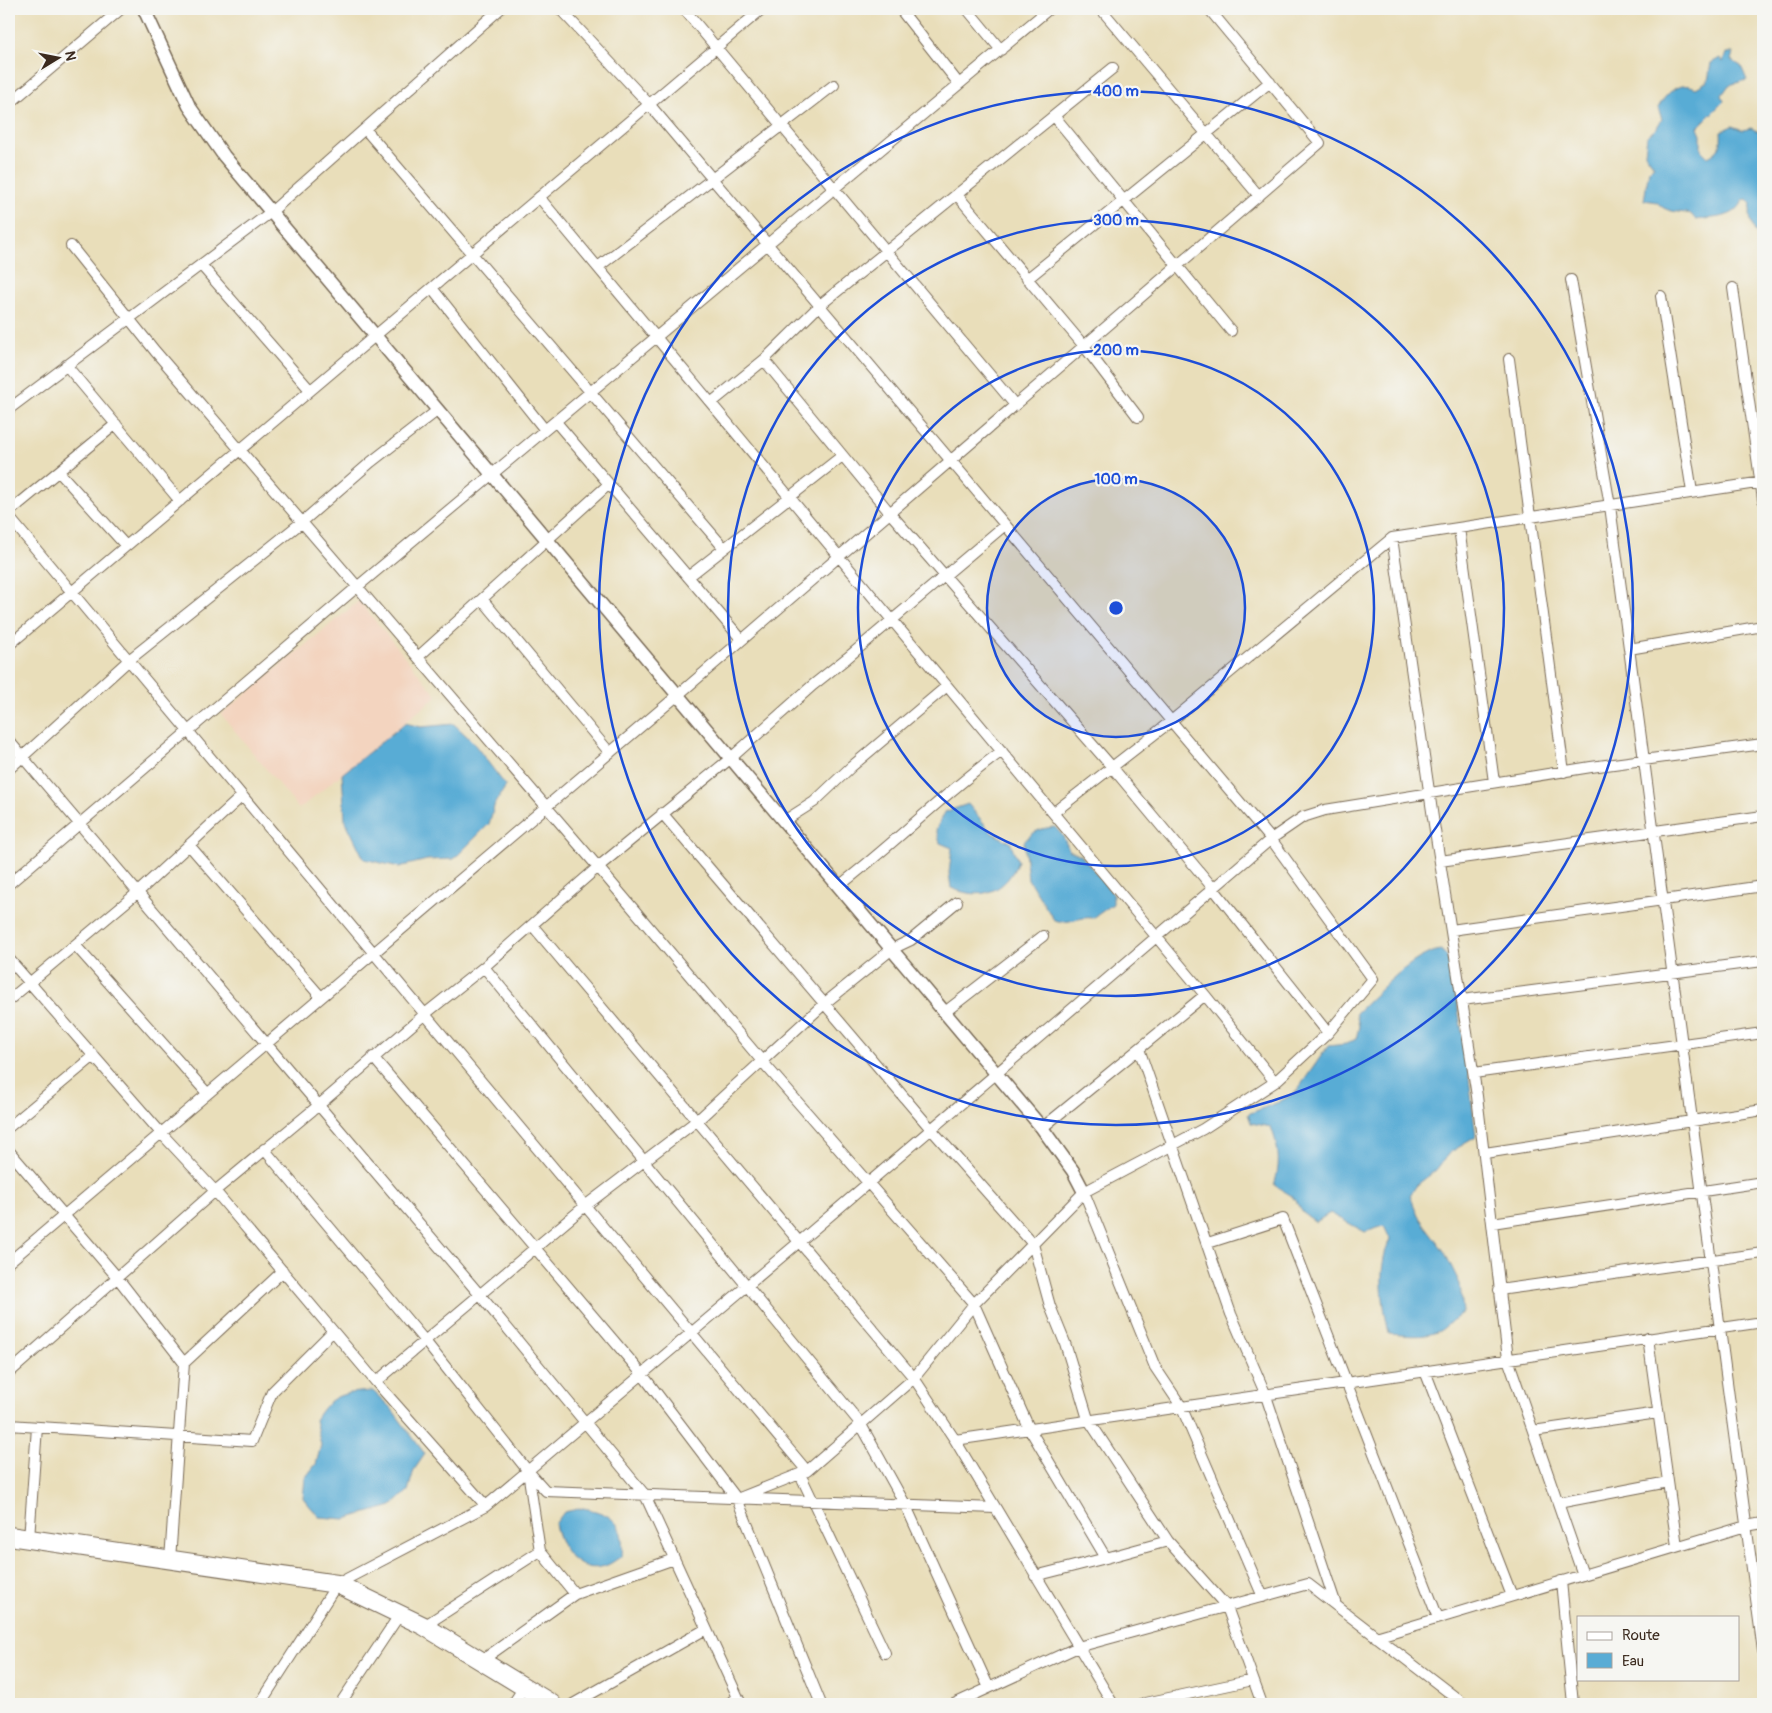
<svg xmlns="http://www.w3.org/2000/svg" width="1772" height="1713" font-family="Pangolin,sans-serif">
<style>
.built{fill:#f3d4bf}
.water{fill:#59acd5;stroke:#4a6b7a}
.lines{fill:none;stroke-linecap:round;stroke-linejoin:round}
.minor-casing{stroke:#786955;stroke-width:12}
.tertiary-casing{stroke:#786955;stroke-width:15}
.trunk-casing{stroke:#786955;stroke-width:20}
.minor{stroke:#fff;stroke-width:10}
.tertiary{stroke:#fff;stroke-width:12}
.trunk{stroke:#fff;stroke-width:18}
.ring{fill:none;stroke:#1d4ed8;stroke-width:2.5}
.centre{fill:#1d4ed8;stroke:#f6f6f2;stroke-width:2.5}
.ring-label{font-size:15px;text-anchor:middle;font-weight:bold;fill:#1d4ed8;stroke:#f6f6f2;stroke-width:4.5;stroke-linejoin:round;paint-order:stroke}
</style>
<rect width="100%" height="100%" fill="#f6f6f2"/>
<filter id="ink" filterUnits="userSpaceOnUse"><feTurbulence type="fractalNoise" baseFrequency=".02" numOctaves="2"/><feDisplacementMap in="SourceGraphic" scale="10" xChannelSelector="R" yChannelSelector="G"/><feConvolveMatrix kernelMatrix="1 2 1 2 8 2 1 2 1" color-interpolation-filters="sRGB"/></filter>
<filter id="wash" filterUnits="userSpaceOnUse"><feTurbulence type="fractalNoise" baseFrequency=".0096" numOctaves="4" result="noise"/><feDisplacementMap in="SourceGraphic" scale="20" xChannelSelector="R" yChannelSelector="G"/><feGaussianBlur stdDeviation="1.12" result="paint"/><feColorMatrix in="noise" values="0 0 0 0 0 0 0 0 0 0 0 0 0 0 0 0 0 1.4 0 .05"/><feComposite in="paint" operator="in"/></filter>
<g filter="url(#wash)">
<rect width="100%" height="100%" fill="#e9deba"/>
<path class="built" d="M359,601L437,696L299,809L221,714Z"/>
<path class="water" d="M1726,53H1733L1731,60L1741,66L1747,80L1729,85L1722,95L1724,101L1698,127L1701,134V150L1708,157C1720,151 1722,145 1721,131L1732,126L1743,130L1751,128L1763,134V241C1752,232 1748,217 1751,204L1747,199L1743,200C1736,219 1715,217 1696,220L1691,214C1678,211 1665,213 1657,202L1644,200L1649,170L1654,166L1645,153L1647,136L1656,129L1662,119L1658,108C1666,93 1679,80 1696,88L1708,81L1711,63L1720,58L1723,62Z
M405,723L421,727L454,724L472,741L506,786L495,803L489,824L454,859L427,860L399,867L364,859L345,820L342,774Z
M968,804L992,833L1010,842L1018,861C1006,892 982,901 951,888L949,873L952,848L940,843L936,829L945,812Z
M1055,827L1063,836L1069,850L1081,855L1113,894V904L1093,918C1077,916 1071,925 1054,920L1028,879L1024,842C1033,831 1041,828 1055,827Z
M1441,950L1447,956L1457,1003L1467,1061L1476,1137L1449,1153L1436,1170L1417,1185L1410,1195L1418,1216L1444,1251L1460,1284L1463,1312C1455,1317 1448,1325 1441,1330C1425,1339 1406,1335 1389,1334C1383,1303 1376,1270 1390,1239L1384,1226L1365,1232L1330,1213L1316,1222L1303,1213L1292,1196L1274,1185C1281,1164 1279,1148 1271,1127L1251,1123L1248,1114L1279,1102L1296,1092L1328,1046L1346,1044L1356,1039L1359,1026L1356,1013C1378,993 1412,954 1441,950Z
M373,1391L391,1408L425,1454L414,1470L408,1491L392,1506L345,1519L319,1517L303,1498L305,1478L316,1464L321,1445L315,1420C331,1393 344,1393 373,1391Z
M583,1508C614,1514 625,1524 622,1556C617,1559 611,1564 605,1566C576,1575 560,1548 555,1524L564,1512Z"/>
</g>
<g filter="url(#ink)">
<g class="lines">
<defs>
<path id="minor" d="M560,9L649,104L1271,839L1373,979L1328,1033L1275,1082L1203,1129L1084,1192L974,1304L914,1378L807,1471L737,1499
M684,9L1015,405
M900,9L959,84
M967,9L1001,50
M1101,9L1259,196
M9,104L121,9
M1055,117L1231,331
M365,129L724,548
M958,196L1084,346L1138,417
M539,197L1205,995L1275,1082
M71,246L155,351L598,867L761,1060L974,1304L1029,1428L1106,1558L1168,1541L1227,1607L1262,1704
M201,265L310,390
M598,267L834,85
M1027,279L1270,82
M1571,280L1610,506L1763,1651
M432,288L545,430
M1733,288L1763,500
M1661,296L1692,492
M1509,359L1564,772
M764,360L890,513L1112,767L1213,888L1328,1033
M66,365L180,501
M711,403L764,360L819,306L1113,68
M9,409L271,212L500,9
M556,422L742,640
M59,472L126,546
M9,512L116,424
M9,517L807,1471
M1459,528L1494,782
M1392,538L1433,818L1477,1096L1508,1359L1583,1575
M688,577L842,456
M482,599L610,753
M9,645L762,9
M1629,649L1763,626
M418,657L609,484
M9,741L480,1295L645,1495L741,1704
M9,769L129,660L302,522L371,462L438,410
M662,813L931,1129L1033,1244L1050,1306L1065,1343L1088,1419L1168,1541
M1053,813L1170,722L1392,538L1763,482
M784,821L814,802L851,767L947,686
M189,845L321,997
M1440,861L1763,816
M9,884L357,587L1049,9
M839,886C895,843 944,793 1002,751
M532,925L914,1378L955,1440L1113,1704
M1451,930L1763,886
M75,945L207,1093
M9,959L161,1133L215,1191L376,1382L486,1506
M484,967L860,1423L906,1506L989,1688
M9,1000L137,893L242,796
M1462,1000L1763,961
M945,1012L1043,936
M1139,1049L1231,1314L1265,1393L1336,1605
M373,1057L642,1374L737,1499L821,1704
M1474,1073L1763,1033
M9,1127L94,1056
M1042,1128L1205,995
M264,1149L425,1341L528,1471L546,1491L995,1508
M9,1151L117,1277L184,1363L170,1560
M1485,1153L1763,1110
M1084,1192L1155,1367L1181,1406L1263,1597
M1492,1223L1763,1182
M1208,1243L1283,1219L1438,1618
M9,1262L678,695L1320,143L1209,9
M1499,1290L1763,1253
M1648,1338L1677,1546
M184,1363L283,1271
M1425,1371L1512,1596
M9,1373L215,1191L319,1105L425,1014L484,967L598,867L731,758L813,685L847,658L1005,525
M376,1382L585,1206L699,1119L825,1003L892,949L911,940L957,902
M9,1425L252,1441L272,1392L333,1331
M1533,1431L1658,1413
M955,1440L1763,1322
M528,1471L540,1551L575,1594
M800,1474L885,1653
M1558,1503L1668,1482
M29,1539L37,1427
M1035,1576L1106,1558
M1561,1581L1573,1704
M424,1626L540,1551
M1376,1637L1746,1526L1763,1523
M481,1661L575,1594L674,1559
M260,1704L337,1584L486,1506L805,1237L1271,839L1303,817L1325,810L1591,767L1763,744
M340,1704L400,1614
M513,1704L524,1687
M573,1704L706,1629
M728,1704L738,1698
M954,1704L1078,1647L1308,1584L1464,1704
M1141,1704L1253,1680"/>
<path id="tertiary" d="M144,9L189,106L224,156L1042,1128L1073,1171L1084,1192"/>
<path id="trunk" d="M9,1536L337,1584L424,1626L552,1704"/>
</defs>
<use href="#minor" class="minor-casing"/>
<use href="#tertiary" class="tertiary-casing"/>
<use href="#trunk" class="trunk-casing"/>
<use href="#minor" class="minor"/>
<use href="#tertiary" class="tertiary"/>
<use href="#trunk" class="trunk"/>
</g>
</g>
<circle cx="1116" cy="608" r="129" fill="#1d4ed8" fill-opacity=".12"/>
<g class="ring">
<circle cx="1116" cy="608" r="129"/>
<circle cx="1116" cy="608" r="258"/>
<circle cx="1116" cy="608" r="388"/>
<circle cx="1116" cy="608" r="517"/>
</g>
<circle cx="1116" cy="608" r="8" class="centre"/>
<g class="ring-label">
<text x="1116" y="96">400 m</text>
<text x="1116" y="225">300 m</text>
<text x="1116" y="355">200 m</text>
<text x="1116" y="484">100 m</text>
</g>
<rect width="1772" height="1713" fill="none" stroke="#f6f6f2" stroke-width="30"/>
<rect x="1577" y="1616" width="162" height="65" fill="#f6f6f2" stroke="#aba49d"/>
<rect x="1587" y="1632" width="25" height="8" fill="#ffffff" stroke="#aba49d"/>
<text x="1622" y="1640" font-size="15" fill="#3b2a1e">Route</text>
<rect x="1587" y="1653" width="25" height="15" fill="#59acd5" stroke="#aba49d"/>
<text x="1622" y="1666" font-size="15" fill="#3b2a1e">Eau</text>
<g transform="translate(58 58) rotate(80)" stroke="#f6f6f2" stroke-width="4" paint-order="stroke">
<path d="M0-4L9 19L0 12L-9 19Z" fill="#3b2a1e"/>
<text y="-8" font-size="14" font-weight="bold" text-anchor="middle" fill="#3b2a1e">N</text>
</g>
</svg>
